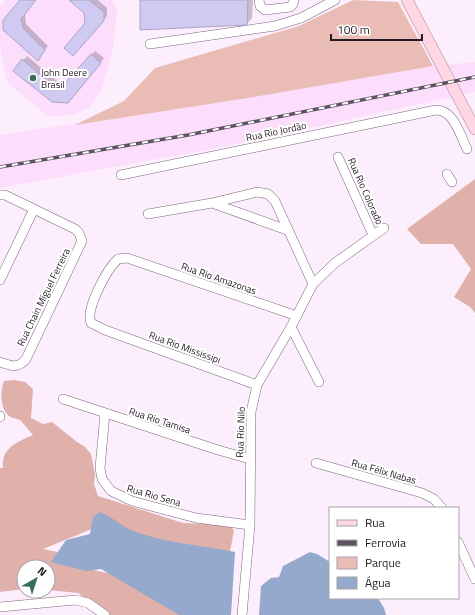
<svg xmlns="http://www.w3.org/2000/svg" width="475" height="615" font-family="'Titillium Web',sans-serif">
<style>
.built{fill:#fcddfc}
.green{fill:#e9bdb6}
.forest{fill:#e0b1aa}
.water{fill:#95a9cc}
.shadow{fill:#0003}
.building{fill:#d0c9f1;stroke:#aaa5c3}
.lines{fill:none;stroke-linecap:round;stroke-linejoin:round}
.minor-casing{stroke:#7b657c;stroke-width:10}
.major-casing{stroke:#b28395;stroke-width:12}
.minor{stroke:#fff;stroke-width:9}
.major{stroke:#fed6e4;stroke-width:11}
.rail-casing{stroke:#5e545f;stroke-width:3.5}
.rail{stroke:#fff;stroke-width:2;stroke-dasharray:6;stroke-linecap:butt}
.poi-dot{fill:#346f58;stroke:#fff;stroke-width:1.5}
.labels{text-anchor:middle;stroke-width:4;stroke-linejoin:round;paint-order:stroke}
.poi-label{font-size:10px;fill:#241b25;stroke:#fff;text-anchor:start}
.street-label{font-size:10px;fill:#241b25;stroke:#fff}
</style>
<rect width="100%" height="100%" fill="#fdeefd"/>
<path class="built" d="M6,0H112L117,8L113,49L101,92L89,107L73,115L47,116L7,82L0,45V6Z
M475,62V92L222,147L0,188V135L254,97L433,66Z"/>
<path class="green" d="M353,0L398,2L433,66L254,97L75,125L124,101L155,68L299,26Z"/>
<path class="forest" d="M475,179V313L470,307L454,297L471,269L453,244H421L407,229Z
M14,380L25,382L33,389L31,418L43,424L52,422L77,442L85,447L91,454L95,474L94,484L98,496L183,523L229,525L234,530L230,552L200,561L99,526L43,549L62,553L75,566L112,574L181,615H106L78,593L48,590V567H24V589L0,592V468H3C1,448 17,442 33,435C29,431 25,425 21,421C18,418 13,419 9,416C0,408 0,392 4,381Z"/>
<path class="water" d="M100,512C112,517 119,524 129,529C162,543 200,545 235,552L231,615H179L101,569L86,571L51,562L66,540L90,534L93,517Z
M310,552L317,554L330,562V598H378L384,608L386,615H259L261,586L271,578L279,577L283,566Z"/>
<path class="shadow" d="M22,0H35L25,14L26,24L48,46L38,59L4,29Z
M70,0H98L107,8V16L77,51L86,23L85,12Z
M141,0H253L252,18L247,24Z
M95,51L104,58L72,97L14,71L27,56L57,81L67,82Z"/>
<path class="building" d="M20,0H36L21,19L23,28L45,50L38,61L3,30V20Z
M69,0H89L104,12V21L73,56L64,48L85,23L84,13Z
M140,0H248L247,25L140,30Z
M91,54L101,63L68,103L52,102L13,71L22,59L52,85H63Z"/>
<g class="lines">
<defs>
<path id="minor" d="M259,0L260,6L265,10L290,7L293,4L294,0
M150,44L275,26L301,18L335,0
M338,157L373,235
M447,174L452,182
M121,175L436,110C454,110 460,135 467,149
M0,195H5L75,229L79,233L82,241L26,359C18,369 11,366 0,362
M212,203L287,230
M148,214L212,203L257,192L268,194L275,201L313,284
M0,280L34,209
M291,327L319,382
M257,385L105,330L91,323C85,309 107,269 118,259L127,258L297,316
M63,399L218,450L250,459
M105,413L100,468L102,479L111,491L132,501L196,518L250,525
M0,417V416
M316,463L422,493L434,499L442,508
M458,542L475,579
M0,607L75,600L88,603L105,615
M242,615L250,525L251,412L257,385L291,327L313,284L335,263L384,228"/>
<path id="major" d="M407,0L475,129"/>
</defs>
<use href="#minor" class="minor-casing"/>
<use href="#major" class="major-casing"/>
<use href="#minor" class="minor"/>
<use href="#major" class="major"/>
<defs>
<path id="rail" d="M0,167L188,135L475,77"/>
</defs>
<use href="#rail" class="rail-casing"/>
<use href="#rail" class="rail"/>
</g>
<circle class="poi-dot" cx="33" cy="78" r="4"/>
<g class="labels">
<g class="poi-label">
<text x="41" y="76">John Deere<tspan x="41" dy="12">Brasil</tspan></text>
</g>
<g class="street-label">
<text transform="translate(276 131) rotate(-12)" y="4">Rua Rio Jordão</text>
<text transform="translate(366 191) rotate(66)" y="4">Rua Rio Colorado</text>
<text transform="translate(219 278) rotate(19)" y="4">Rua Rio Amazonas</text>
<text transform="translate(43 297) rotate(-64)" y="4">Rua Chain Miguel Ferreira</text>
<text transform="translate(185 347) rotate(20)" y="4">Rua Rio Mississipi</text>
<text transform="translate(160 420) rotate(18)" y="4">Rua Rio Tamisa</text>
<text transform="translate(240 432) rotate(-88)" y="4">Rua Rio Nilo</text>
<text transform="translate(384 471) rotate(16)" y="4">Rua Félix Nabas</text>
<text transform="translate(154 495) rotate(16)" y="4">Rua Rio Sena</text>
</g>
</g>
<rect x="329" y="507" width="130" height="92" fill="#ffffff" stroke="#a7a4a8"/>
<rect x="337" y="520" width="20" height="6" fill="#fed6e4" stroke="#a7a4a8"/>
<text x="365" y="527" font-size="12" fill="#241b25">Rua</text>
<rect x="337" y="540" width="20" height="6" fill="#5e545f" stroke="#a7a4a8"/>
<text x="365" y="547" font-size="12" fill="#241b25">Ferrovia</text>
<rect x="337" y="557" width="20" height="12" fill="#e9bdb6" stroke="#a7a4a8"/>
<text x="365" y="567" font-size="12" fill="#241b25">Parque</text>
<rect x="337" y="577" width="20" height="12" fill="#95a9cc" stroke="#a7a4a8"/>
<text x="365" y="587" font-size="12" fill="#241b25">Água</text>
<g transform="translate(36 579) rotate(39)"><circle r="19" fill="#ffffff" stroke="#a7a4a8"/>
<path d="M0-3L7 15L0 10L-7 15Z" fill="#346f58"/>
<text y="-6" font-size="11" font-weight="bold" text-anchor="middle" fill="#241b25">N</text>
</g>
<path d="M331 34v6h91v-6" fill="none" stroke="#241b25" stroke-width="2"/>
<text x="337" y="34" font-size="12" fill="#241b25" stroke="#ffffff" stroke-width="3" paint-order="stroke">100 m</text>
</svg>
